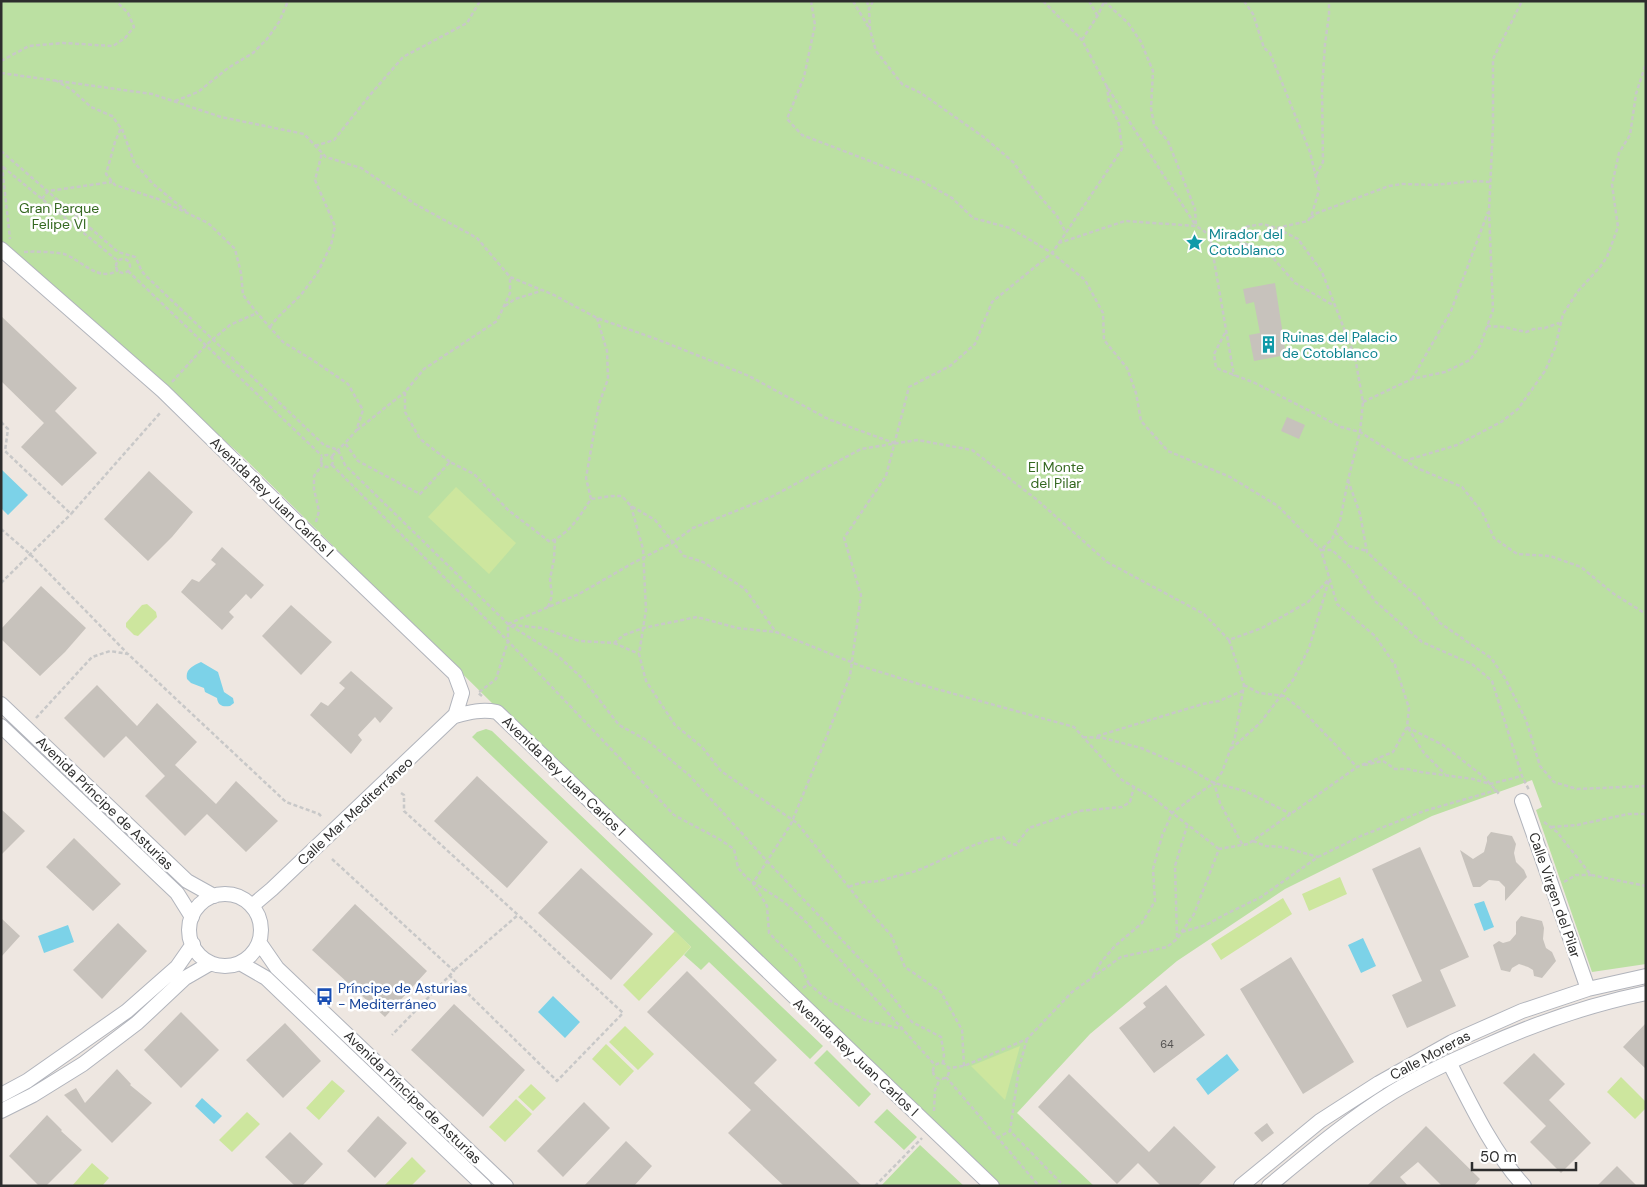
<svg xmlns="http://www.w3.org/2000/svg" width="1647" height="1187" font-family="'DM Sans',sans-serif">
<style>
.green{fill:#bbe0a2}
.pitch{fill:#cde69e}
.water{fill:#7cd2e8}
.building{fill:#c7c2bc}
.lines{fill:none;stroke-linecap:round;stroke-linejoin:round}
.minor-casing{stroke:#b1b4bc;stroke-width:16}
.path{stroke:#c8c8c8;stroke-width:2.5;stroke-dasharray:4 2.5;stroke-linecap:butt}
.minor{stroke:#fff;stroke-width:14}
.labels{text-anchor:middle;stroke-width:5;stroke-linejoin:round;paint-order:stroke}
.number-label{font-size:11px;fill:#545251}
.park-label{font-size:14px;fill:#346820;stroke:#fff}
.culture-label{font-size:14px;fill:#0d838f;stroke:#fff;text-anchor:start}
.street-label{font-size:14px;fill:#2d2d2d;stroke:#fff}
.transit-label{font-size:14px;fill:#164399;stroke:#fff;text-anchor:start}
</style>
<rect width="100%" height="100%" fill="#eee7e1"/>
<path class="green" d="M1,1H1646V964L1592,972L1536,810L1542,807L1532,780L1432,816L1285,889L1177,961L1090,1034L1017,1113L1094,1186H1000L494,705L243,457L1,241Z
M486,729L492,731L823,1046L810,1059L709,962L701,970L684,955L691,947L472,737L477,732Z
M827,1050L871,1094L859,1107L814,1063Z
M887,1109L917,1137L904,1150L874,1122Z
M920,1145L964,1186H881Z"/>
<path class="pitch" d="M456,487L516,543L489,574L428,517Z
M147,604L156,612L157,617L138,636L134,635L126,627V623L142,605Z
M1340,877L1347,894L1309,911L1302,894Z
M1283,898L1292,914L1221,960L1211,944Z
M675,931L691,947L639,1001L623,985Z
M625,1026L654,1054L638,1070L609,1042Z
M606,1044L634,1071L620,1086L592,1059Z
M1020,1046L1005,1100L971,1066Z
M1621,1077L1646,1102V1108L1635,1119L1607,1092Z
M332,1080L345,1091L319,1120L306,1108Z
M531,1084L546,1098L533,1111L518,1097Z
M516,1099L532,1114L505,1142L489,1127Z
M247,1112L260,1124L232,1152L219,1140Z
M412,1157L426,1171L411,1186H384Z
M92,1163L109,1178L102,1186H72Z"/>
<path class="water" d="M1,469L28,495L8,515L1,508Z
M201,662L218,672L224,692L233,698L234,703L230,706C223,707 218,706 217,698L205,692L204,688L191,683L187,679C185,669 193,666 201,662Z
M1484,901L1494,927L1484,931L1474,904Z
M68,925L74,942L44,953L38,936Z
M1363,938L1376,966L1361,973L1348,945Z
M553,996L580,1022L565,1038L538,1012Z
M1227,1054L1239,1070L1208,1095L1196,1079Z
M202,1098L222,1116L214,1124L195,1106Z"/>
<path class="building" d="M1275,283L1286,355L1254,361L1249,335L1260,333L1254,302L1246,304L1243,289Z
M1,316L77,388L55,411L97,453L62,486L21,447L44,423L1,381Z
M1287,417L1305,425L1299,439L1281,431Z
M149,471L193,512L172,537L148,561L104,519Z
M222,547L264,585L251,599L246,594L229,612L234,617L222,630L181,592L192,579L199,582L216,564L211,560Z
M41,586L86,628L65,652L40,676L1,639V629Z
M291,605L332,642L301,675L262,636Z
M351,671L393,708L380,723L375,717L358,735L362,740L351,754L310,715L321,702L328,706L345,688L339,683Z
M97,685L137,726L157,703L197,742L175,765L216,804L236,781L278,821L246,852L207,814L185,836L145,796L165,776L126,736L104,758L64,718Z
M477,776L548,842L507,888L434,821Z
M1,809L25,831L1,855Z
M1491,832L1512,836L1516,844L1514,853L1516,862L1524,870L1527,877L1505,901V887L1499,881L1489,880L1480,887H1473L1460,850L1473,859L1484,852L1487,841V837Z
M74,838L121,884L93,911L46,867Z
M1420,847L1469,957L1440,970L1456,1006L1407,1028L1392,995L1422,981L1372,869Z
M581,868L653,934L611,980L538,913Z
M355,904L427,971L385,1017L312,950Z
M1521,916L1542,921L1544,928L1543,939L1546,948L1552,952L1556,961L1542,978L1534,976L1533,970L1528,967L1519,964L1512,968L1510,972L1501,970L1493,945L1499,941L1503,943L1510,941L1516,934V922Z
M1,918L20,936L1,957Z
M118,923L147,951L102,999L73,970Z
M1291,957L1354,1062L1303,1094L1240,989Z
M687,971L777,1060L754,1083L862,1186H784L728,1133L751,1110L647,1012Z
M1166,985L1205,1035L1154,1073L1119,1028L1146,1007L1143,1003Z
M454,1004L525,1070L483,1117L411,1050Z
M181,1012L219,1050L181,1088L144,1050Z
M285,1023L321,1061L283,1098L246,1060Z
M1646,1023V1069L1623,1047Z
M1534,1053L1565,1084L1549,1100L1591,1143L1561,1173L1530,1142L1546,1126L1503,1083Z
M117,1069L131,1084L130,1085L152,1103L112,1143L64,1095L76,1088L85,1103Z
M1069,1074L1149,1152L1174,1126L1216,1167L1198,1186H1161L1138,1163L1117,1184L1038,1107Z
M584,1102L610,1128L563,1177L537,1151Z
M47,1115L62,1130L61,1131L82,1150L46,1186H39L9,1156Z
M378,1116L407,1143L375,1178L347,1151Z
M1267,1123L1274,1133L1262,1142L1254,1133Z
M1426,1126L1480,1179L1474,1186H1442L1418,1162L1400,1177L1408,1186H1367Z
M290,1132L323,1164L302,1186H295L265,1157Z
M626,1141L652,1166L634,1186H584Z
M1617,1166L1637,1186H1597Z"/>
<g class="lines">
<defs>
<path id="minor" d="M1,249L163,391L310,535L455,674L462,693L455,716
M1,704L187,881L214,896
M455,716C470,712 482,709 497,712L992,1186
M1,726L177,893L192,917
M1522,801L1588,989
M189 930a36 36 0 1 1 72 0a36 36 0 1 1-72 0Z
M252,906L272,889L456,714
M259,942L277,968L506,1186
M240,963L266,978L484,1186
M1449,1062C1470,1103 1493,1152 1524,1186
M1,1095L27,1081L127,1011L177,967L193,944
M1,1111L33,1095L83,1064L137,1023L185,978L211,963
M1241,1186L1320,1121L1379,1083L1452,1042L1522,1011L1588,989L1646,976
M1269,1186C1309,1153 1349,1119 1393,1092C1421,1075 1451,1061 1481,1048C1536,1023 1587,1005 1646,993"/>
</defs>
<use href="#minor" class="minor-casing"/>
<path class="path" d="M593,1H632
M811,1L815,25L804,77L787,119L802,135L922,181L952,198L973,218L1010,228L1052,253L1085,280L1103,313L1104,340L1127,368L1136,393L1141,421L1168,451L1230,477L1278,506L1321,550L1337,604L1375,636L1395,665L1409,708L1407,727L1393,752L1357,767L1248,844L1219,849L1194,914L1177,939L1167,947L1121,957L1072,992L1027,1039L964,1066L948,1068
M853,1L869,28
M867,1L869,9
M873,1L869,9L870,30L876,51L902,84L921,93L985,138L1013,162L1036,192L1057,216L1066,233
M1043,1L1082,40L1106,85L1196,226
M1089,1L1097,15
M1104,1L1128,23L1141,42L1153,71L1151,108L1154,125L1168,141L1195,209L1196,225
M1244,1L1253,14L1264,48L1270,53L1310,152L1319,190L1312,214L1308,221L1277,228
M1082,40L1098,15L1104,2
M1,61L29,46L63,43L113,46L125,38L134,27L128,13L116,1
M1,73L152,94L221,117L304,134L326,157L361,168L415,204L477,238L510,277L554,295L597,318L659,340L749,376L828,419L894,443
M55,80L72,90L91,107L112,116L121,128L115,142L106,174L115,185L158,199L208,223L235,249L241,273L243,295L257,313L283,342L311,359L348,384L363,410L356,431L345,443L358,461L420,494L450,462L474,474L508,510L550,542C572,531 578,518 591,499L612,496H622L631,506L655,520L684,556L703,562L745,589L776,632L861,666L922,685L1074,727L1122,780L1153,798L1219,849
M175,101L198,92L228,68L253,53L267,39L279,22L288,1
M122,129L134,162L152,183L186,211
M315,146L334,140L370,95L403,57L467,23L480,1
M1,151L118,252L135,257C139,263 140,270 145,275L324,445L338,450L345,465L508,624L556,654L583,679L619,725L648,741L689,775L767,861L878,978L912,1022L941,1037L944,1055L943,1063
M2,166L10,239
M3,167L118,261
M1316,175L1323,162L1322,90L1325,44L1329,15V1
M42,199L48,191L112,182
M1311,218L1317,213L1389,186L1402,184L1434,185L1475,181L1490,182
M1233,237L1273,258L1295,283L1333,305
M1210,239L1233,236L1245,227L1263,224L1276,228L1298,239L1322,272L1355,357L1363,402L1360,432L1348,480L1340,521L1332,539L1321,550
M1059,243L1122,149L1119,124L1109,103L1107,86
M24,252C32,251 55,252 64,254C82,260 98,283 118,270
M116 266a7 7 0 1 1 14 0a7 7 0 1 1-14 0Z
M128,271L322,456
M505,306L515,299L541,291
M1487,326L1504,327L1526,332L1534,329L1545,328L1559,323
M270,327L277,318L301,295L318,272L331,245L335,226L315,180L322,153
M1225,333L1214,354L1216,368L1255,383L1341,427L1360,432L1417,468L1462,487L1482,512L1494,538L1517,554L1550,556L1581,567L1614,594L1646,614
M1412,379L1451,311L1488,212
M172,382L206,345L230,325L257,313
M1363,402L1412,379L1445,372L1470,360L1480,346L1493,310L1489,211L1493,126V59L1522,1
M1,422L8,429L5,451L71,514L161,412
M357,430L405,392
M321 461a6 6 0 1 1 12 0a6 6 0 1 1-12 0Z
M332,456L345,443
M1404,461L1457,445L1501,422L1518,409L1545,371L1555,348L1563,314L1578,291L1600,267L1607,257L1618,227L1612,185L1619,153L1630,135L1636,94L1646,63
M450,462L420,439L405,412V392L424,369L497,321L510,293V277
M332,465L508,641L674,815L719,839L734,849L738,868L747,878L784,902L806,922L935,1065
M1348,480L1360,514L1367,552L1383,567L1419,598L1440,623L1491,658L1505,678L1526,720L1540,766L1554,782L1577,789L1646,786
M591,499L586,478L599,404L608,379L607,351L597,318
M631,506L643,549L646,610L639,654L646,681L675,725L702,747L721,771L797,823L860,901L891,935L905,967L941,992L962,1030L964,1066
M316,522L319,511L314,489V476L322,465
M1,529L30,554L127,653
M1335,532L1349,546L1367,551
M1321,550H1332L1348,565L1376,602L1422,642L1472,664L1492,681L1522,776L1529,790
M1,583L71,514
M548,607L552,596L550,579L554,559L555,539
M508,624L579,594L631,564L672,543L693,528L771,497L861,449L917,440L972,450L1036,499L1107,562L1204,614L1229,640
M512,625L543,628L579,641L614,643L624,635L643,628L697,617L737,628L776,632
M614,643L639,654
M1244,685L1259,693L1284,696L1302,710L1357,767
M482,696L478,693L496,679L508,641V624
M36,718L92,657L110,651L128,654L286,802L319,814L322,817
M1407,727L1443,745L1484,777L1500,795
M1408,728L1424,753L1445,774
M1097,736L1203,704L1219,701L1242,691
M1083,737L1103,738L1141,748L1188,768L1214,783L1245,791L1291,814
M1231,749L1260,723L1293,680L1309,648L1329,580
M1364,765L1383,761L1395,769H1408L1421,772L1473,779L1490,784L1522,776
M401,793L404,795V811L518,915L453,971
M1544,822L1557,832L1591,875L1646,886
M1551,827L1577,825L1628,814H1646
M1253,841L1266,846L1283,847L1318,857
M1242,844L1220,803L1214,783L1222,772L1235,737L1244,685L1229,640L1262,628L1308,602L1329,579
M332,859L454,971L392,1035
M1564,882L1576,875H1591
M849,887C859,882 868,882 879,881C887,879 900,875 909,873C940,864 969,842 1003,837L1007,842L1016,845L1029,828L1079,811L1122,807L1130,802L1134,787
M1182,932L1206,925L1224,915L1261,897L1318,857L1361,836L1424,811L1497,790
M1177,937L1175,866L1187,826
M449,975L557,1081L623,1013L518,915
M1093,976L1101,962L1115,946L1142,923L1155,901L1153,869L1162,836L1172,813L1192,798L1214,783
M809,984L799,963L769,933L767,906L753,883L791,824L823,746L850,676L861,595L844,538L886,476L909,387L950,366L975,344L992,302L1052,253L1059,243L1125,221L1196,226L1204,231L1210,237L1234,376
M803,988L809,984L827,999L865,1020L902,1029
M1027,1039L1019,1068L1010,1131L1064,1186
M933 1071a8 8 0 1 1 16 0a8 8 0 1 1-16 0Z
M946,1077L1039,1186
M934,1111L935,1090L940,1079
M997,1138L1010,1131
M875,1186L922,1138"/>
<use href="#minor" class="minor"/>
</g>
<defs>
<symbol id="sight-bare" viewBox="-9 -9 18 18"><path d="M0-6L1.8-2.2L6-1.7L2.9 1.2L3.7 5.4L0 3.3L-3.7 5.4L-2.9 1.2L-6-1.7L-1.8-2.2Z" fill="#0f9aa8" stroke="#fff" stroke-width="2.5" paint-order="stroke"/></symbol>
<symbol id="building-bare" viewBox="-9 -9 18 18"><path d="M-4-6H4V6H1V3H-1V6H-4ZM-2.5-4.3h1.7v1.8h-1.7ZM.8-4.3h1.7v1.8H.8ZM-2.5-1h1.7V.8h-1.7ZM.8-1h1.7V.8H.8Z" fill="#0f9aa8" stroke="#fff" stroke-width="2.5" paint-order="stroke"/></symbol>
<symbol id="bus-bare" viewBox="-9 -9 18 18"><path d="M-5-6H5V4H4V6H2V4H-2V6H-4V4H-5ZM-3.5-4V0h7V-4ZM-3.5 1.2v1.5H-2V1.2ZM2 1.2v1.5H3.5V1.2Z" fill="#1a4fb4" stroke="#fff" stroke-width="2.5" paint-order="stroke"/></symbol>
</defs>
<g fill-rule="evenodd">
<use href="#sight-bare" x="1182" y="230" width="25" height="25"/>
<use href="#building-bare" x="1256" y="332" width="25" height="25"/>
<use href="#bus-bare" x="312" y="984" width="25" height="25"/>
</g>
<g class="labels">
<g class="number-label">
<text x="1167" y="1048">64</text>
</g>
<g class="park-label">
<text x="59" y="213">Gran Parque<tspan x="59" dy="16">Felipe VI</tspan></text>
<text x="1056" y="472">El Monte<tspan x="1056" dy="16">del Pilar</tspan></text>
</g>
<g class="culture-label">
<text x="1209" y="239">Mirador del<tspan x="1209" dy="16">Cotoblanco</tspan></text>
<text x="1282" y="342">Ruinas del Palacio<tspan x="1282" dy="16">de Cotoblanco</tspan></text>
</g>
<g class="street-label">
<text transform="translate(272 497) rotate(44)" y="5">Avenida Rey Juan Carlos I</text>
<text transform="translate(564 776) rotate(44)" y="5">Avenida Rey Juan Carlos I</text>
<text transform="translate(105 803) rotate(44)" y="5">Avenida Príncipe de Asturias</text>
<text transform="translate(355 811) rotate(-43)" y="5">Calle Mar Mediterráneo</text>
<text transform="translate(1555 895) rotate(71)" y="5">Calle Virgen del Pilar</text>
<text transform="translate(1430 1055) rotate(-28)" y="5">Calle Moreras</text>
<text transform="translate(856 1057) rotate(43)" y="5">Avenida Rey Juan Carlos I</text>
<text transform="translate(413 1097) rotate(44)" y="5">Avenida Príncipe de Asturias</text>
</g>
<g class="transit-label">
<text x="338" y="993">Príncipe de Asturias<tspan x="338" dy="16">- Mediterráneo</tspan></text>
</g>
</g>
<rect width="1647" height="1187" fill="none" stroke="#2d2d2d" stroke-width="5"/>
<path d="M1472 1162v8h104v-8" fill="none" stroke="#2d2d2d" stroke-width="2.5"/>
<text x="1480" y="1162" font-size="15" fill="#2d2d2d" stroke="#ffffff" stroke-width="4" paint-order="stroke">50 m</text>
</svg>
